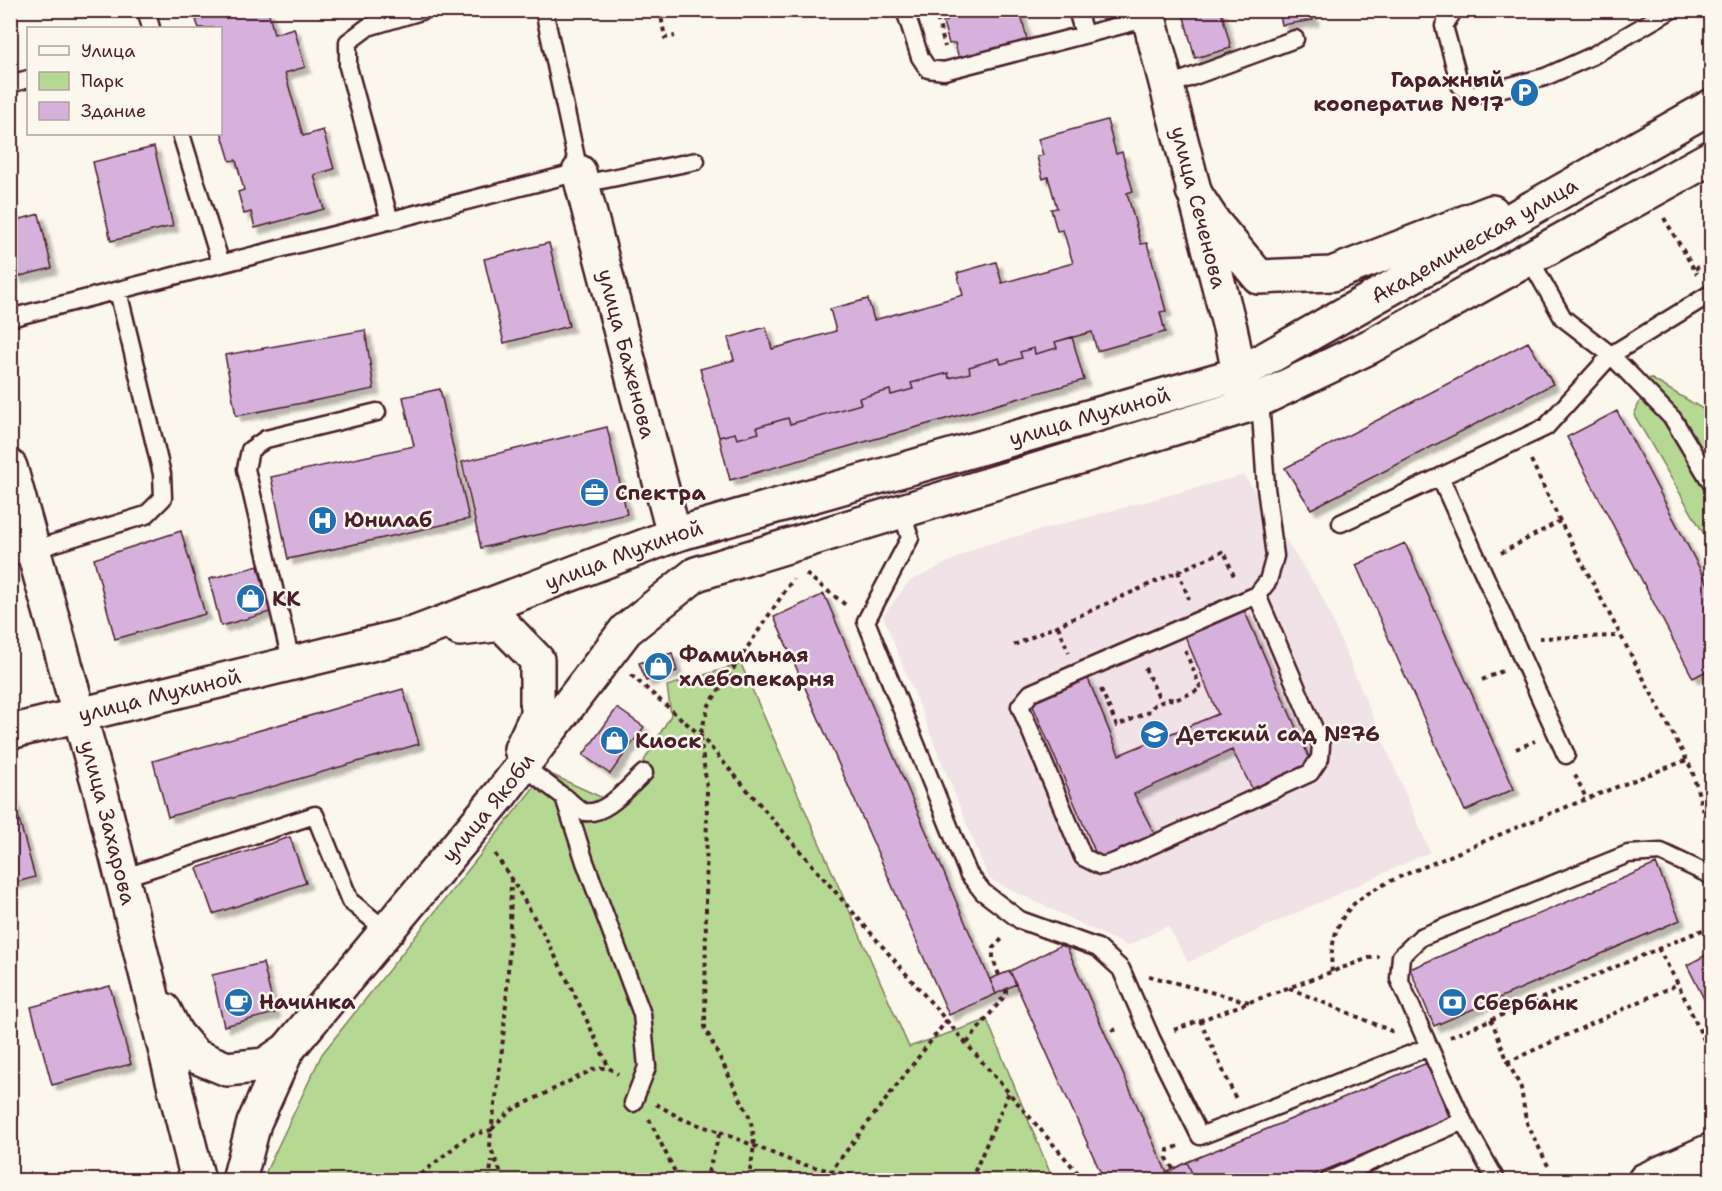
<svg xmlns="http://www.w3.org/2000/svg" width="1722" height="1191" font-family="'Shantell Sans',sans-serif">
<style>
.built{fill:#f0e2e7}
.green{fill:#b5d993;stroke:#807c5f;stroke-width:1.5}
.building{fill:#d6b1db;stroke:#4a1f2b;stroke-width:1.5;filter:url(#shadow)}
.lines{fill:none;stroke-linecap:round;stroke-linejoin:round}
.lane-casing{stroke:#4a1f2b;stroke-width:21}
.street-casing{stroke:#4a1f2b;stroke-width:38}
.secondary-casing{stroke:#4a1f2b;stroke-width:38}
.path{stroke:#4a1f2b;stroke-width:4;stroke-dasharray:4.5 4.5;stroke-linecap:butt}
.lane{stroke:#fbf7ec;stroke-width:16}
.street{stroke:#fbf7ec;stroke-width:33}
.secondary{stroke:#fbf7ec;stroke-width:33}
.labels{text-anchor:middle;stroke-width:5;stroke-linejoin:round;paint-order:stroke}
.poi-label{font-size:21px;font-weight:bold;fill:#4a1f2b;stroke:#fbf7ec;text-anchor:start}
.street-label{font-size:21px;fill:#4a1f2b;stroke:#fbf7ec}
</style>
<defs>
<filter id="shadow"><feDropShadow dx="5.5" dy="5.5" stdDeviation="1.5" flood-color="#0004"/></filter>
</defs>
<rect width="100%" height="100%" fill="#fbf7ec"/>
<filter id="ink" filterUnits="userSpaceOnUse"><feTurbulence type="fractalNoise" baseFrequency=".0167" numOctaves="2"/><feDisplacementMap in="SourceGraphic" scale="12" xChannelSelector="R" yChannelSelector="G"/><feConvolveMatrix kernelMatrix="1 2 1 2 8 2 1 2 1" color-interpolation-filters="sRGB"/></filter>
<g filter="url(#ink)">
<path class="built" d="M1244,475L1322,596L1430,852L1188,962L1168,926L1127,946L989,879L883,616L909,582L978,547Z"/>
<path class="green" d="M1650,378L1703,409L1711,424V546L1634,415Z
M741,664L909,1047L987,1020L1053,1180H262L322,1054L546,772L618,805L671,715L667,686Z"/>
<path class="building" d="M229,10H268L274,34L294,28L305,67L285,73L303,136L323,130L334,169L314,175L324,209L255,228L251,212L244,214L238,192L244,190L236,160L230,161L220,128V28H199L196,20Z
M946,10H1020L1027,40L959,59L955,43L949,44L943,22L948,21Z
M1182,10H1221L1231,48L1195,58Z
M1279,10H1312L1313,20L1282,25Z
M1107,120L1116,154L1122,152L1133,191L1127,193L1141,244L1147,243L1166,311L1160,312L1165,332L1097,351L1092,332L1055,342L1057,348L1035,354L1034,348L1020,352L1022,358L1001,364L999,358L969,367L970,373L949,378L948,373L911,383L913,389L891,395L890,390L859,398L861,404L790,424L788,418L757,427L759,433L737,439L735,433L719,437L700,369L734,360L728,338L766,327L772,349L836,331L830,309L868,299L874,320L963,295L957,273L996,262L1002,283L1073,263L1063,230L1057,231L1051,209L1057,208L1048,177L1043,179L1037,157L1043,155L1038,139Z
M154,147L173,226L111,241L93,162Z
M39,214L52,268L16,277L10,255V222Z
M549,243L569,326L504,343L484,259Z
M365,330L374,389L236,416L225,355Z
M1072,337L1084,380L730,480L719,437L735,433L737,439L759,433L757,427L788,418L790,424L861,404L859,398L890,390L891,395L913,389L911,383L948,373L949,378L970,373L969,367L999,358L1001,364L1022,358L1020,352L1034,348L1035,354L1057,348L1055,342Z
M1528,342L1553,384L1311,509L1285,468Z
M440,389L469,519L288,559L271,477L414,446L403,397Z
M1617,411L1712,592V668L1693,678L1567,437Z
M607,427L627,514L481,548L462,462Z
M181,531L205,614L115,639L94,559Z
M1405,543L1514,789L1465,811L1356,565Z
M258,566L270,612L221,626L209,579Z
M824,594L996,994L949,1015L774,617Z
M1244,610L1312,764L1253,790L1232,750L1134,794L1155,835L1099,861L1030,699L1087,676L1119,755L1218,714L1185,636Z
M672,653L677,671L646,681L639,663Z
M403,689L419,744L168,817L153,761Z
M617,708L644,727L610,774L583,755Z
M10,787L35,877L10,884Z
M290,837L306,883L213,914L197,868Z
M1656,864L1680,920L1434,1026L1410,969Z
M1065,943L1170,1180H1104L1010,971Z
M1712,952V1015L1687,965Z
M263,963L275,1013L224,1026L212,975Z
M1010,971L1016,984L996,994L990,979Z
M110,986L131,1064L52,1085L31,1007Z
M1427,1063L1450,1119L1301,1180H1195L1187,1162Z
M1187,1162L1194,1178L1170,1180L1166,1173Z"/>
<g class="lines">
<defs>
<path id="lane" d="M146,10L151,28
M905,10L920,57L928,69L944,71L1149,18
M1077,10L1084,34
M1454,10L1444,26L1460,85L1472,96L1545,77L1592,56L1671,10
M10,84L28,79
M1167,86L1295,39
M181,134L221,264
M582,184L696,161
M390,221L348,67V42L368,27L425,10
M1529,258L1563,318L1611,355L1546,427L1440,477L1566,755
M1710,294L1611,355L1673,419L1712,484
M10,318L579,172L544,10
M902,512L910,538L866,621L968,873L983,892L1020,920L1098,948L1121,969L1151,1038L1200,1136L1429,1047L1463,1121L1496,1180
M1341,523L1440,477
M10,557L146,515L163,498L162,474L118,291
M1257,595L1031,693L1020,706L1083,857L1101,866L1115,862L1310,773L1320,758L1321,745L1257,595L1268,581L1275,556L1266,488L1260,399
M292,665L246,469L250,450L266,439L377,412
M522,765L564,797L585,862L642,1014L647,1067L633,1103
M565,797C571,802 578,810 584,812C606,816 629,786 644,773
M122,878L315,815L350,901L387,931
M1429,1047L1399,979L1401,956L1421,937L1628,854L1661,852L1712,876
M1329,1180L1463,1121"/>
<g id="street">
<path id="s1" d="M579,172L674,535"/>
</g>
<g id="secondary">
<path id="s2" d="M1147,10L1230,328L1243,393"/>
<path d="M1193,191L1214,223L1259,277L1332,274L1492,212"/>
<path id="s3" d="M10,467L100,789L198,1180"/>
<path d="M460,629L502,624L537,660V715L521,749"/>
<path id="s4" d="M10,732L416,633L674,535L1239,374L1712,106"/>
<path d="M164,1010L176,1034L195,1056L227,1069L265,1065L287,1050"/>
<path id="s5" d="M239,1180L254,1123L287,1050L500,795L626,630L696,574L1246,406L1371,346L1712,157"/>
<path d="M1645,1180L1712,1150"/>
</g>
</defs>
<use href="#lane" class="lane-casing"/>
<use href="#street" class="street-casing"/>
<use href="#secondary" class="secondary-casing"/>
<path class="path" d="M660,10L665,38L675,36
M935,10L945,47
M447,19L455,17
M1664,218L1697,274
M1695,269L1712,260
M1531,460L1560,521
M1501,553L1560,521L1692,770L1712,844
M1178,571L1189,599
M806,574L847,606
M1058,626L1069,653
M1539,638L1619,636
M1014,645L1224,551L1235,579
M1145,668L1161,702
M631,675L700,735L1084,1180
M1482,680L1502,671
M1101,689L1117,726L1150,711L1154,705L1169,699L1175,700L1201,689L1185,650
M1516,749L1535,741
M1575,775L1586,798
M495,854C541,922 575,994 609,1068
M1658,948L1678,984L1712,1057
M1332,972C1329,946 1337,915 1360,899C1385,880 1421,869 1450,856C1528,822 1607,790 1687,760
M999,975L993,959V948L1003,938
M1149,976L1249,1002
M1289,988L1396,1033
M1491,1019L1508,1062L1678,984
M1200,1020L1236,1099
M1174,1030L1369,958L1379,957
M1112,1031L1120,1028
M1450,1037L1712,926
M967,1043L1006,994V989
M1508,1062L1521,1088L1526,1121L1549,1168
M656,1104L684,1120L720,1132L707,1176
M649,1119L679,1180
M720,1132L797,1163L844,1174L886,1180
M1173,1169L1167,1158L1168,1150L1179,1146
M414,1180L468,1136L491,1130C505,1047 510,962 511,878
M489,1180L492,1160
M504,1180L490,1147L491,1130L510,1111L596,1068H609L618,1074
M699,1180L707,1176L720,1180
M748,1180C753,1156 757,1140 749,1116L705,1028L707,788L700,735L709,705L793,579
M824,1180L947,1020
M971,1180L1009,1092"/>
<use href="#lane" class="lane"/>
<use href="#street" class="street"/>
<use href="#secondary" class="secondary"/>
</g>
</g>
<defs>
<symbol id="parking-disc" viewBox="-11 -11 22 22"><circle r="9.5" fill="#1f6fb2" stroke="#fbf7ec"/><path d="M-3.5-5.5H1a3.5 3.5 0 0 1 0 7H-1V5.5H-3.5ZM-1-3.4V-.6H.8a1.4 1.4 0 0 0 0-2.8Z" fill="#fff"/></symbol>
<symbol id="office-disc" viewBox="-11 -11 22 22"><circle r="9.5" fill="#1f6fb2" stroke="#fbf7ec"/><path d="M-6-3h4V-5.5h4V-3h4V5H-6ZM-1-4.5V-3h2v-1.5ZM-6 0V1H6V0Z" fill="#fff"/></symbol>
<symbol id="hospital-disc" viewBox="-11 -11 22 22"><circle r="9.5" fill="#1f6fb2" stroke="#fbf7ec"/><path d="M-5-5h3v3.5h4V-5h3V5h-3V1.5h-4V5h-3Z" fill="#fff"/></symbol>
<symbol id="shop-disc" viewBox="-11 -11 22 22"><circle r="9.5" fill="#1f6fb2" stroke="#fbf7ec"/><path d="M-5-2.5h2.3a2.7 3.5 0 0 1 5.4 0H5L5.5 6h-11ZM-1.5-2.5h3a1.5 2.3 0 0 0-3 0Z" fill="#fff"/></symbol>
<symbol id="school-disc" viewBox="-11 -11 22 22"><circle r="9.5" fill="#1f6fb2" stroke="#fbf7ec"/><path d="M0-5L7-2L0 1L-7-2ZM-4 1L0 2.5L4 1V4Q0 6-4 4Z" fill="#fff"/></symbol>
<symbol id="cafe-disc" viewBox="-11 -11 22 22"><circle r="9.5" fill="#1f6fb2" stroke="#fbf7ec"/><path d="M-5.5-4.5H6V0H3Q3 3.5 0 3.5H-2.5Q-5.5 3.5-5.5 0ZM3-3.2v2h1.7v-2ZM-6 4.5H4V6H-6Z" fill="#fff"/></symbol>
<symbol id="bank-disc" viewBox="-11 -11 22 22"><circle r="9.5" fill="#1f6fb2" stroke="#fbf7ec"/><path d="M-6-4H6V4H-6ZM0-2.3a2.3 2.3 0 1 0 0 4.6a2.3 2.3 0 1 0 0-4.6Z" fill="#fff"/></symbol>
</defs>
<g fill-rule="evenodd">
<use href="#parking-disc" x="1508" y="76" width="33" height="33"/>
<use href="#office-disc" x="578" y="476" width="33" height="33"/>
<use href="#hospital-disc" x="306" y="504" width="33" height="33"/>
<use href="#shop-disc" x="234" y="582" width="33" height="33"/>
<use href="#shop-disc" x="642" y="650" width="33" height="33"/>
<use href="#school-disc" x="1138" y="718" width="33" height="33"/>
<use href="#shop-disc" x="598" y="724" width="33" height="33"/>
<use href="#cafe-disc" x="222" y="986" width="33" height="33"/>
<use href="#bank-disc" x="1436" y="986" width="33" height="33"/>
</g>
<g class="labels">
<g class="poi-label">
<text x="1504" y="87" text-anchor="end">Гаражный<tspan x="1504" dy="24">кооператив N°17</tspan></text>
<text x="615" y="500">Спектра</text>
<text x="344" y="527">Юнилаб</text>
<text x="272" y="606">КК</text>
<text x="679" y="662">Фамильная<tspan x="679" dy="24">хлебопекарня</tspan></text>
<text x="1176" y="741">Детский сад №76</text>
<text x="635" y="748">Киоск</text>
<text x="259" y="1009">Начинка</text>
<text x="1473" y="1010">Сбербанк</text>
</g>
<g class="street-label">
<text dy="7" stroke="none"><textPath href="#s2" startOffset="204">улица Сеченова</textPath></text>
<text dy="7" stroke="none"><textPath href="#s4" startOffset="1552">Академическая улица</textPath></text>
<text dy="7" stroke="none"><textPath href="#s1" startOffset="188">улица Баженова</textPath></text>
<text dy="7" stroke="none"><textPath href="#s4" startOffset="1126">улица Мухиной</textPath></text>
<text dy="7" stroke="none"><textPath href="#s4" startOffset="640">улица Мухиной</textPath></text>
<text dy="7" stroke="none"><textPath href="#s4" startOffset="154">улица Мухиной</textPath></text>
<text dy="7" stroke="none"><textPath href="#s5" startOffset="454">улица Якоби</textPath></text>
<text dy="7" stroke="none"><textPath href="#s3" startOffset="369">улица Захарова</textPath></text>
</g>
</g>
<rect width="1722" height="1191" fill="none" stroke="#fbf7ec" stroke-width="36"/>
<rect x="18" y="18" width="1686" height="1155" fill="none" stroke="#4a1f2b" stroke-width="2" filter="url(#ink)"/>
<rect x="27" y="27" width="195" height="108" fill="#fbf7ec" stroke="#b4a19f" stroke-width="1.5"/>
<rect x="39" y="46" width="30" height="9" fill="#fbf7ec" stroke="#b4a19f" stroke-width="1.5"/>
<text x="81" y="57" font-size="18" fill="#4a1f2b">Улица</text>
<rect x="39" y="72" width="30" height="18" fill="#b5d993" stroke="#b4a19f" stroke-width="1.5"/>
<text x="81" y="87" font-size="18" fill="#4a1f2b">Парк</text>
<rect x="39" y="102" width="30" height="18" fill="#d6b1db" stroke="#b4a19f" stroke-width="1.5"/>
<text x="81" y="117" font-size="18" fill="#4a1f2b">Здание</text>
</svg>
